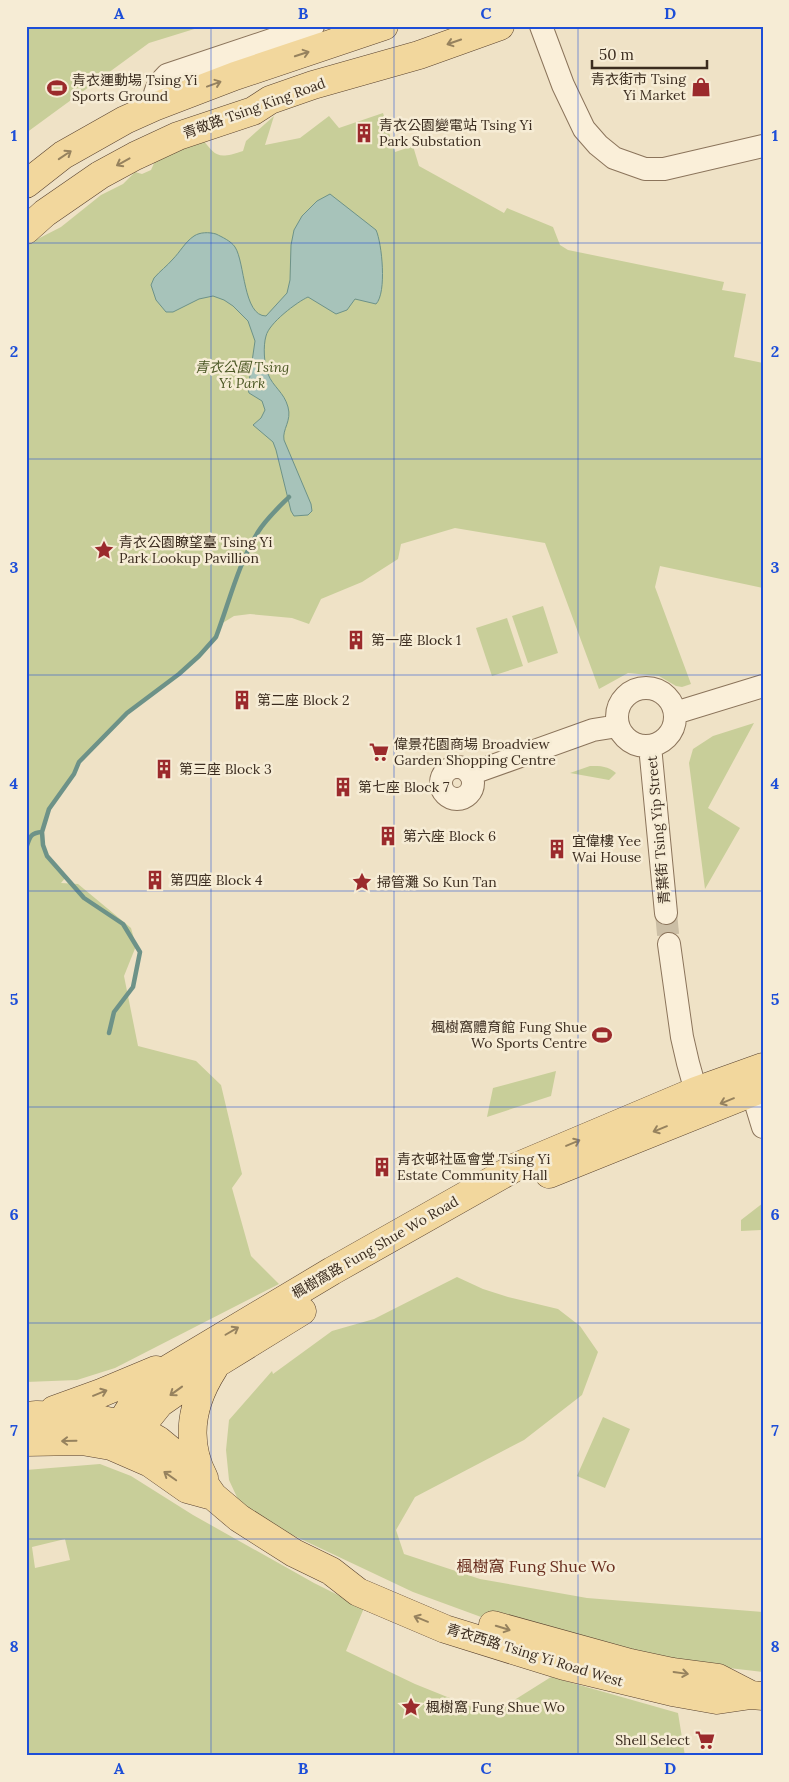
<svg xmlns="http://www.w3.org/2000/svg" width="789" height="1782" font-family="Lora,'Noto Sans TC',serif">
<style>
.green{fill:#c8ce99;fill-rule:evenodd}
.water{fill:#a7c3ba;stroke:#6d9288}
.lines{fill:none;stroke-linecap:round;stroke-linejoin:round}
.stream{stroke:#6d9288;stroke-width:4.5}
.minor-tunnel{stroke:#cbbea5;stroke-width:22;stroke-dasharray:22 11;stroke-linecap:butt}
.minor-casing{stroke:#8b745b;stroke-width:24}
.major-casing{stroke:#59422f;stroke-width:29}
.minor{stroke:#faefd9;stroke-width:22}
.major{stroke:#f2d79d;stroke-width:28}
.oneway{stroke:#96825e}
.grid{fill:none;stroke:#1d4ed8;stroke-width:1;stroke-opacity:0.55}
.labels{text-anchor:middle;stroke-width:5;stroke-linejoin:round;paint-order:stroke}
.poi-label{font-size:14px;fill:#3b2c1f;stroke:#f6ecd5;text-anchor:start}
.street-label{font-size:14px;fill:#3b2c1f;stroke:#f6ecd5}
.park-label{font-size:14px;font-style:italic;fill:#4c5825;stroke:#f6ecd5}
.quarter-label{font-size:16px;fill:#682c1d;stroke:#f6ecd5}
.neatline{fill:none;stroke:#1d4ed8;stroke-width:2}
.grid-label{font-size:16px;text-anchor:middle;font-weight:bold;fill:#1d4ed8}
</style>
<rect width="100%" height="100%" fill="#efe2c6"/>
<path class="green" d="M26,26H204L149,43L26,133Z
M383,113L395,152L413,146L419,166L504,213L507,208L553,227L560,245L568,250L724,282L722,290L746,294L734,357L763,363V588L660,566L655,587L691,684L682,687L676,686L659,676L628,673L599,689L545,543L455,528L401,544L398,559L362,582L321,599L309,624L292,618L250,614L234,616L221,624L216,637L199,656L179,674L127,713L79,762L74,774L49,809L42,832L43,845L47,856L66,877L61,883L78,884L131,928L136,946L124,976L138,1046L196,1061L221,1085L242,1174L232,1188L251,1256L279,1284L115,1368L77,1380L26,1382V245L61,227L101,195L123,184L135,172L142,174L151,170L159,152L200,136C216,156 216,160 243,151L246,141L274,116L265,145L300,138L329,116L339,128Z
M543,606L558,653L528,663L512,616Z
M507,618L523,666L492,676L476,628Z
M754,723L708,808L740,828L705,889L689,763L693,749L713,736Z
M590,766C601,766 608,766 616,773L609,780L570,773Z
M556,1071L551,1096L487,1117L493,1088Z
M763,1203V1228L761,1230L741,1231V1220Z
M457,1277L483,1289L508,1297L558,1309L580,1326L598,1352L582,1395L524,1440L415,1497L396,1530L404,1554L480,1579L587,1598L763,1612V1672L661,1660L492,1621L413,1592L286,1532L242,1508L229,1480L226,1450L229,1420L272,1371L273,1374L332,1331L374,1319Z
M603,1417L630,1429L605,1488L577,1476Z
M100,1464L131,1476L193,1515L314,1583L364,1608L346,1651L415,1684L482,1711L505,1706L551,1677L678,1713L685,1756H26V1470ZM65,1539L70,1560L35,1568L32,1547Z"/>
<path class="water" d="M330,194L376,230C382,243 387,293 376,304L355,299L347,310L336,314L308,297C297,302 269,323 266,336C263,346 264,364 268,374C273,387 284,392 288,407C292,421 282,429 284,440L311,504L312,511L308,515L294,516L291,511L276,450L273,442L253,425L261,418L265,410L262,401L249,393L248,389L255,341L248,321L233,306L224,300L213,296L199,299L173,312H166L156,300L151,285L154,278C160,271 167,266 173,259C180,252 185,242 194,236C200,232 209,232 216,234C222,237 231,241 235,247C245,262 243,316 266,316L287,293L290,280L291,245L294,230L302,216L317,201Z"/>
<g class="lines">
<path class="stream" d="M42,832L43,845L47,856L84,898L123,924L140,952L133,987L114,1012L109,1033
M26,848C30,838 29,833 42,832L49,809L74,774L79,762L127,713L179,674L199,656L216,637C229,603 238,564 258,532C266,519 278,508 289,497"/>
<path class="minor-tunnel" d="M666,913L669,944"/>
<defs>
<path id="minor" d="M541,26L563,85L584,129L598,145L614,158L645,169H664L763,146
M154,107C153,93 157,85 167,75L313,26
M617 717a29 29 0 1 1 58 0a29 29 0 1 1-58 0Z
M675,713L763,686
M650,746L666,913
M441 783a16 16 0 1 1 32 0a16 16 0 1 1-32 0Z
M470,774L593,730L618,726
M669,944L682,1037L688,1063L700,1106
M748,1078L763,1127"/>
<path id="major" d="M26,184L63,155L125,120L154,107L235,76L384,26
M26,230L45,213L100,175L135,156L178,136L253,111L270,100L313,85L419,55L500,26
M549,1174L763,1088
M54,1410L101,1393L156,1370
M26,1416L37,1415L88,1417L121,1424L139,1429L158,1440L175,1454L197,1473L213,1496L239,1518L294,1553L331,1571L358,1592L445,1629L564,1666L672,1692L717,1700L751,1695L763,1696
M26,1442L82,1441L111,1446L150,1463L187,1489L209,1495
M111,1446C124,1415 137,1393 163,1372L332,1271L516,1167L696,1091L763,1067
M131,1447L139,1429L160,1403L216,1364L302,1311
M204,1478C184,1440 192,1402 214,1368
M493,1625L630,1663L672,1672L718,1678L751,1695"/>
</defs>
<use href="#minor" class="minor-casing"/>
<use href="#major" class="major-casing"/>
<use href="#minor" class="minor"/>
<use href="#major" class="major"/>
</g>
<defs><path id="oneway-shaft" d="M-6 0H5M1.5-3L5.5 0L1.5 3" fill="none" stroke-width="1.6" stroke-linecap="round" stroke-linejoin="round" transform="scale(1.25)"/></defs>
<g class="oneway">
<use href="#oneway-shaft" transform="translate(454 42) rotate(161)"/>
<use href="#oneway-shaft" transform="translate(302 54) rotate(-18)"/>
<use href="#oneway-shaft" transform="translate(214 84) rotate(-20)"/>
<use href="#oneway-shaft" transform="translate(65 155) rotate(-34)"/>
<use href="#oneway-shaft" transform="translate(123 162) rotate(151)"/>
<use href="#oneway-shaft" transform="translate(727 1101) rotate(158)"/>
<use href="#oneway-shaft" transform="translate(660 1129) rotate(158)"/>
<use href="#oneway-shaft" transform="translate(573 1143) rotate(-23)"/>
<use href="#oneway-shaft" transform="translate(232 1331) rotate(-30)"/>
<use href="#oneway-shaft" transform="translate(176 1391) rotate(144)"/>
<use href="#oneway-shaft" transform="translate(100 1393) rotate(-22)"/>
<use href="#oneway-shaft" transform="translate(69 1441) rotate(179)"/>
<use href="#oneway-shaft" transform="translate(170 1476) rotate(-145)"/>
<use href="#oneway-shaft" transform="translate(421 1619) rotate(-158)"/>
<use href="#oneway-shaft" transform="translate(503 1628) rotate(17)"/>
<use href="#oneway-shaft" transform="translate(681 1673) rotate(8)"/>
</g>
<path class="grid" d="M211,26V1756M394,26V1756M578,26V1756M26,243H763M26,459H763M26,675H763M26,891H763M26,1107H763M26,1323H763M26,1539H763"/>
<defs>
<symbol id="shop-bare" viewBox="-9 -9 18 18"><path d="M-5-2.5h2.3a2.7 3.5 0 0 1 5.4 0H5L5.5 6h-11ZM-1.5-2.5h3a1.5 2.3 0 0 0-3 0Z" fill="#9b2a2c" stroke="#f6ecd5" stroke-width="2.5" paint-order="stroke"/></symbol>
<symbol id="stadium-bare" viewBox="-9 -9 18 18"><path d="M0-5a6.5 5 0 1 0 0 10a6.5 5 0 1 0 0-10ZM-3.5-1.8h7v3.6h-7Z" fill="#9b2a2c" stroke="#f6ecd5" stroke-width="2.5" paint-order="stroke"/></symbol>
<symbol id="building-bare" viewBox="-9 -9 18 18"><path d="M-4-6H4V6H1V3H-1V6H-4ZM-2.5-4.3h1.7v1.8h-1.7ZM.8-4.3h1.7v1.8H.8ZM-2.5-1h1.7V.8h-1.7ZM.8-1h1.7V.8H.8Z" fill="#9b2a2c" stroke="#f6ecd5" stroke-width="2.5" paint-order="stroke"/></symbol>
<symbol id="sight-bare" viewBox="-9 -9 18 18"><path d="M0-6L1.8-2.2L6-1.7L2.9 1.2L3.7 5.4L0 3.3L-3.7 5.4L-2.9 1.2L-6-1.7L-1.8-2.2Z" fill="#9b2a2c" stroke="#f6ecd5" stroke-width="2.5" paint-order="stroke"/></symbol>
<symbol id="supermarket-bare" viewBox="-9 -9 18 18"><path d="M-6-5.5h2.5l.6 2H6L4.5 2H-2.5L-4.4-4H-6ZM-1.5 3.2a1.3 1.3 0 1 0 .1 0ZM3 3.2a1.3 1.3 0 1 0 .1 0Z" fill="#9b2a2c" stroke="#f6ecd5" stroke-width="2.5" paint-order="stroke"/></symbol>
</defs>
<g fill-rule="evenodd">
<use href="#shop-bare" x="687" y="73" width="28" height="28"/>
<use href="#stadium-bare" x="43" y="74" width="28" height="28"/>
<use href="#building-bare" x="350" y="119" width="28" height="28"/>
<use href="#sight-bare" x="90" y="536" width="28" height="28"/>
<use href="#building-bare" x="342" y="626" width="28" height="28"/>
<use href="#building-bare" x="228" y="686" width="28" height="28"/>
<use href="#supermarket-bare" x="365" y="738" width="28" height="28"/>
<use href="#building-bare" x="150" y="755" width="28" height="28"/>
<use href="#building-bare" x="329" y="773" width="28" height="28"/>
<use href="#building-bare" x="374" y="822" width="28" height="28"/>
<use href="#building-bare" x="543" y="835" width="28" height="28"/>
<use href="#building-bare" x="141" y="866" width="28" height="28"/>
<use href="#sight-bare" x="348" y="868" width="28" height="28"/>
<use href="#stadium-bare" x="588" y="1021" width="28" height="28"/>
<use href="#building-bare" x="368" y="1153" width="28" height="28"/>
<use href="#sight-bare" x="397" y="1693" width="28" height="28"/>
<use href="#supermarket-bare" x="691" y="1726" width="28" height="28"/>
</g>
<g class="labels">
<g class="poi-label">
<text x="686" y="84" text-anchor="end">青衣街市 Tsing<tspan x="686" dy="16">Yi Market</tspan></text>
<text x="72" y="85">青衣運動場 Tsing Yi<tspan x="72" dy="16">Sports Ground</tspan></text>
<text x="379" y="130">青衣公園變電站 Tsing Yi<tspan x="379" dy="16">Park Substation</tspan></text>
<text x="119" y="547">青衣公園瞭望臺 Tsing Yi<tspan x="119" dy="16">Park Lookup Pavillion</tspan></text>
<text x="371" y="645">第一座 Block 1</text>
<text x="257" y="705">第二座 Block 2</text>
<text x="394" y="749">偉景花園商場 Broadview<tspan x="394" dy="16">Garden Shopping Centre</tspan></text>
<text x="179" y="774">第三座 Block 3</text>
<text x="358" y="792">第七座 Block 7</text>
<text x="403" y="841">第六座 Block 6</text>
<text x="572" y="846">宜偉樓 Yee<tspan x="572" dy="16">Wai House</tspan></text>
<text x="170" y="885">第四座 Block 4</text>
<text x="377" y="887">掃管灘 So Kun Tan</text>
<text x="587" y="1032" text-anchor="end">楓樹窩體育館 Fung Shue<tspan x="587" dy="16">Wo Sports Centre</tspan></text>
<text x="397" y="1164">青衣邨社區會堂 Tsing Yi<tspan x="397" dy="16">Estate Community Hall</tspan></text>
<text x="426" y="1712">楓樹窩 Fung Shue Wo</text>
<text x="690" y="1745" text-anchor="end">Shell Select</text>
</g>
<g class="street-label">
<text transform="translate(254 108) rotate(-20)" y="5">青敬路 Tsing King Road</text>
<text transform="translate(658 830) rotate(-95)" y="5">青葉街 Tsing Yip Street</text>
<text transform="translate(375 1247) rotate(-30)" y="5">楓樹窩路 Fung Shue Wo Road</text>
<text transform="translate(535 1655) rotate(17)" y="5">青衣西路 Tsing Yi Road West</text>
</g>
<g class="park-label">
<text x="242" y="372">青衣公園 Tsing<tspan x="242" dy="16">Yi Park</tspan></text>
</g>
<g class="quarter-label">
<text x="536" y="1572">楓樹窩 Fung Shue Wo</text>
</g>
</g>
<rect width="789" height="1782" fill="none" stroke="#f6ecd5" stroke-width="55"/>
<path d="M592 60v8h115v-8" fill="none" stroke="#3b2c1f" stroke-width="2.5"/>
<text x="599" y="60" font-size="15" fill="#3b2c1f" stroke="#f6ecd5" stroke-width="4" paint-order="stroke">50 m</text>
<rect x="28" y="28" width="734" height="1726" class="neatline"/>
<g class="grid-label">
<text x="119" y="19">A</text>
<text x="303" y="19">B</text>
<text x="486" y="19">C</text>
<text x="670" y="19">D</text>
<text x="14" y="141">1</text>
<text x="775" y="141">1</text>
<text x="14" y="357">2</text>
<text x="775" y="357">2</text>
<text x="14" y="573">3</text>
<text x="775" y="573">3</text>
<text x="14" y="789">4</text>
<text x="775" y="789">4</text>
<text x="14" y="1005">5</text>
<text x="775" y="1005">5</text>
<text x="14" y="1220">6</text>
<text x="775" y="1220">6</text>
<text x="14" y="1436">7</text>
<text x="775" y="1436">7</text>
<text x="14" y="1652">8</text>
<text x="775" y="1652">8</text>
<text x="119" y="1774">A</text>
<text x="303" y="1774">B</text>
<text x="486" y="1774">C</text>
<text x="670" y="1774">D</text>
</g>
</svg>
